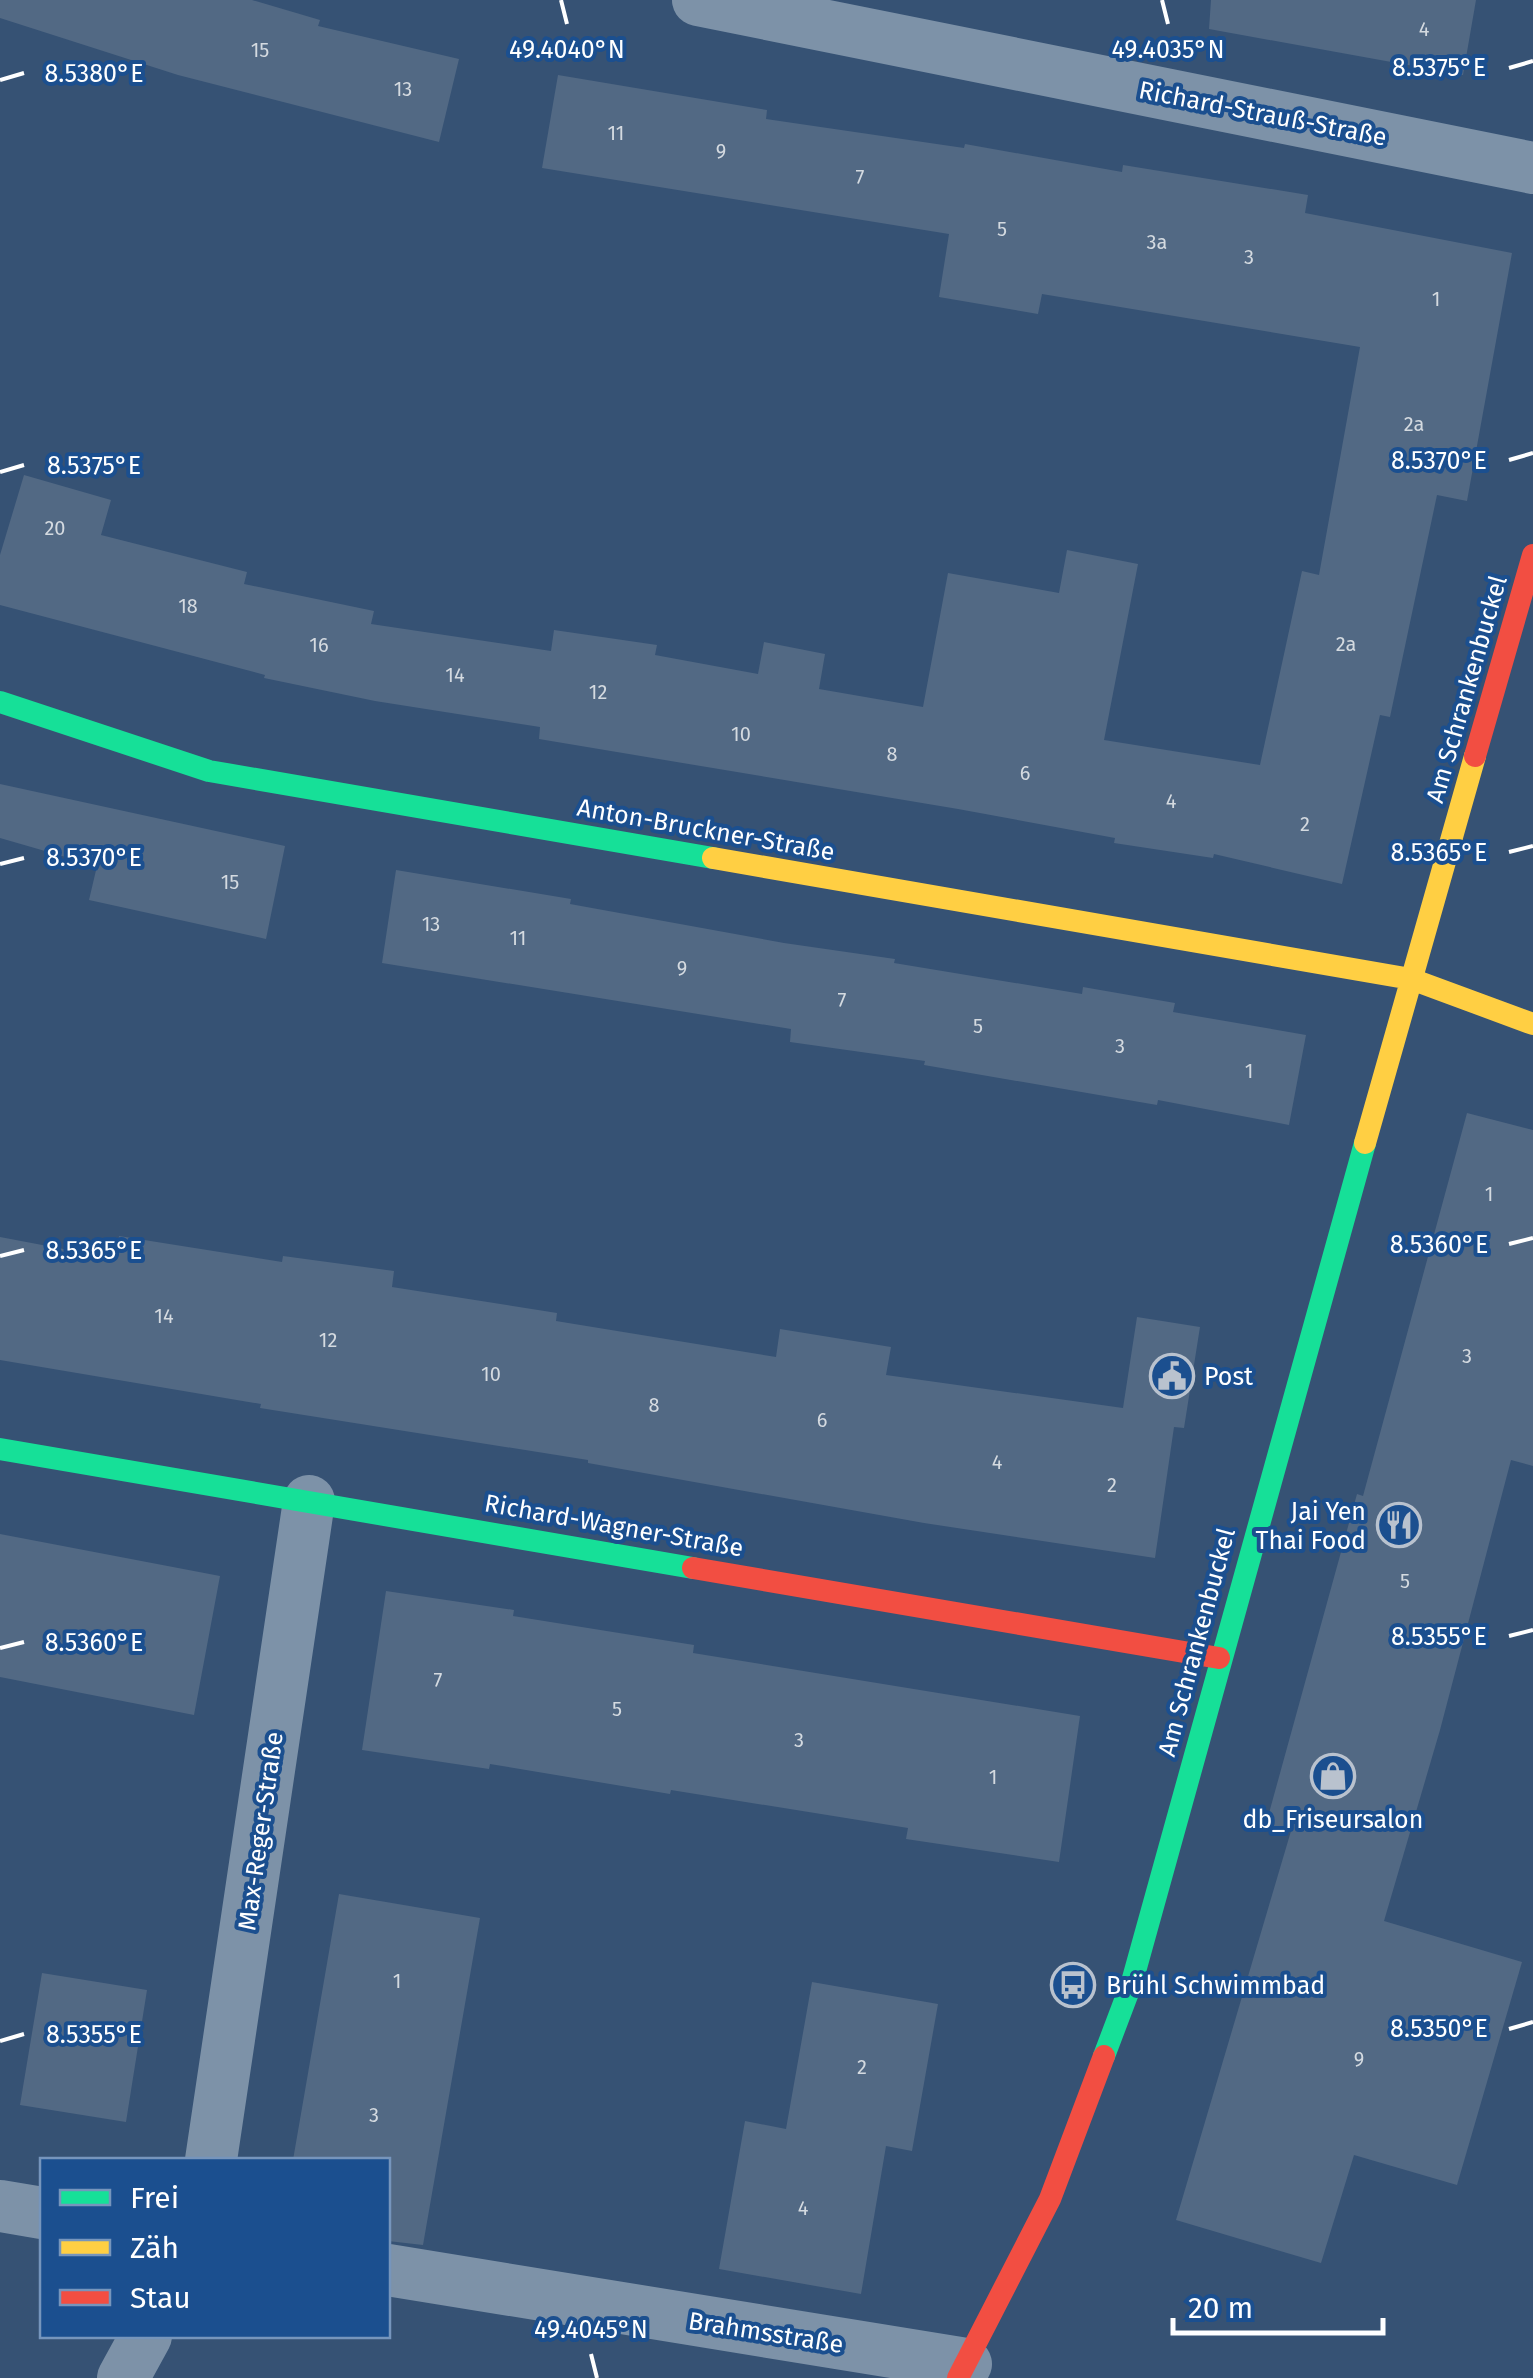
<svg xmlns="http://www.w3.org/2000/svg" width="1533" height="2378" font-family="'Fira Sans',sans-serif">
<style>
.building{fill:#526984}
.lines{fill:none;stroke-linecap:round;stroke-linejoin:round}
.street{stroke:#7d92a8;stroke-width:52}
.fast{stroke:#16e098;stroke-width:22}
.slow{stroke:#ffcf43;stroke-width:22}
.jam{stroke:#f24e42;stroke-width:22}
.ticks{fill:none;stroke:#fff;stroke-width:4}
.labels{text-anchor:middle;stroke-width:8;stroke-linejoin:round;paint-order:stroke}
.number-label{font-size:20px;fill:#d4dae0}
.street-label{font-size:25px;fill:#fff;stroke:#1b4f8f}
.poi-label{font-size:25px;fill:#fff;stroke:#1b4f8f;text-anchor:start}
.ticks-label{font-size:25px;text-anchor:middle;fill:#fff;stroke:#1b4f8f;stroke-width:8;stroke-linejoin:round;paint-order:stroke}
</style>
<rect width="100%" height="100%" fill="#365274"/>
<path class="building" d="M0,0H252L320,20L318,26L459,59L439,142L178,75L0,18Z
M1211,0H1476L1463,75L1209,29Z
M558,75L767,110L766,119L964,148L965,144L1122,172L1123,165L1308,195L1305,213L1512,253L1467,501L1437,495L1390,717L1380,715L1342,884L1214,854L1213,858L1114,843L1115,838L958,809L539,739L540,727L375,701L264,678L265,675L0,605V555L24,475L111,500L101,535L247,572L244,584L374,611L371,624L551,651L554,630L657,645L655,655L758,674L764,642L825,654L819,689L923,707L948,573L1059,593L1067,550L1138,564L1104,740L1260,765L1302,571L1319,575L1360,347L1042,294L1038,314L939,297L949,234L542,168Z
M0,784L285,846L266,939L89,900L97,866L0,838Z
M396,870L571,899L570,904L784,943L895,959L894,963L1082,994L1083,987L1175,1003L1173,1012L1306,1035L1289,1125L1158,1100L1157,1105L924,1065L925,1061L790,1042L791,1029L382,963Z
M1467,1113L1533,1130V1466L1511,1460L1440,1730L1384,1921L1522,1962L1457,2185L1354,2155L1321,2263L1176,2220L1291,1831L1266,1824L1357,1494L1363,1496Z
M119,1236L282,1262L283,1256L394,1271L392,1287L557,1313L556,1321L776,1357L780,1329L891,1347L886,1375L1123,1408L1137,1317L1200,1327L1184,1428L1174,1427L1155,1558L924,1523L588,1463V1460L260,1408L261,1404L0,1360V1237L116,1259Z
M0,1534L220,1576L194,1715L0,1677Z
M386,1591L514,1610L513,1616L694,1645L693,1653L1080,1716L1059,1862L906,1839L908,1828L671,1790L670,1794L490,1764L489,1769L362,1750Z
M339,1894L480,1918L423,2245L388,2241V2160H293Z
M42,1973L147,1990L126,2122L20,2105Z
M812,1982L938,2004L912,2151L886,2146L861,2294L719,2269L745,2121L786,2129Z"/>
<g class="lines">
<path class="street" d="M698,0L1533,168
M211,2160L309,1501
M0,2206L42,2213
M388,2270L966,2364
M123,2378L146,2336"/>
<path class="fast" d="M0,702L209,771L713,858
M0,1449L693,1568
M1104,2056L1132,1982L1365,1143"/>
<path class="slow" d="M713,858L1411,979L1533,1024
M1365,1143L1475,756"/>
<path class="jam" d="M1475,756L1533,555
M693,1568L1219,1658
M958,2378L1050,2199L1104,2056"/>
</g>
<path class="ticks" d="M561,0L567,24M1162,0L1168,24M1509,68L1533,61M0,80L24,73M1509,460L1533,453M0,472L24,465M1509,852L1533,846M0,864L24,858M1509,1244L1533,1238M0,1256L24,1250M1509,1636L1533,1630M0,1648L24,1642M1509,2029L1533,2022M0,2041L24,2034M591,2354L597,2378"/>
<defs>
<symbol id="civic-ring" viewBox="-11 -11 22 22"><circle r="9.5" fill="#1b4f8f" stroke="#b9c2ce" stroke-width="1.5"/><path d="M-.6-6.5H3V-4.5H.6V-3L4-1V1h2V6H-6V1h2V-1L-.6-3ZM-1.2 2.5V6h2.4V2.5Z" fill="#b9c2ce"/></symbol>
<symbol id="restaurant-ring" viewBox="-11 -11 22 22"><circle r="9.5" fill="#1b4f8f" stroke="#b9c2ce" stroke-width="1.5"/><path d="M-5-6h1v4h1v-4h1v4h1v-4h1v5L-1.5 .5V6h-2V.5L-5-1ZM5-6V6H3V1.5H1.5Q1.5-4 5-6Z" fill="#b9c2ce"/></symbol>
<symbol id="shop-ring" viewBox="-11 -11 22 22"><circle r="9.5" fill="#1b4f8f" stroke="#b9c2ce" stroke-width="1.5"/><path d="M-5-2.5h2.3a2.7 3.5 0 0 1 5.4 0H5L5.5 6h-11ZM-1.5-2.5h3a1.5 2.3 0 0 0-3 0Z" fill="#b9c2ce"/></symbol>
<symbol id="bus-ring" viewBox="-11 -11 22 22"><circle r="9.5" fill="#1b4f8f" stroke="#b9c2ce" stroke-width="1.5"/><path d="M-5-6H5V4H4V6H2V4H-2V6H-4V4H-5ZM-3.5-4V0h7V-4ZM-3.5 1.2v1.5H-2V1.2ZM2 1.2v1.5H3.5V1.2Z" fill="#b9c2ce"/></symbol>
</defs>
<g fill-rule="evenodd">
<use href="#civic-ring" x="1147" y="1351" width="50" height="50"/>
<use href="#restaurant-ring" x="1374" y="1500" width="50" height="50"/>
<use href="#shop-ring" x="1308" y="1751" width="50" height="50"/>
<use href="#bus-ring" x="1048" y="1960" width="50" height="50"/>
</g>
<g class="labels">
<g class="number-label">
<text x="1424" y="36">4</text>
<text x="260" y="57">15</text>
<text x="403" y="96">13</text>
<text x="616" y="140">11</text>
<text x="721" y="158">9</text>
<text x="860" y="184">7</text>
<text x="1002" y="236">5</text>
<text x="1157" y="249">3a</text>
<text x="1249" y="264">3</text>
<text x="1436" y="306">1</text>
<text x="1414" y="431">2a</text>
<text x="55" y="535">20</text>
<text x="188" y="613">18</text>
<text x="1346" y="651">2a</text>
<text x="319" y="652">16</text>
<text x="455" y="682">14</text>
<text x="598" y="699">12</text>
<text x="741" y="741">10</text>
<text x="892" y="761">8</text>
<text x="1025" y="780">6</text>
<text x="1171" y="808">4</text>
<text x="1305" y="831">2</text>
<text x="230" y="889">15</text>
<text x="431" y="931">13</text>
<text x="518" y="945">11</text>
<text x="682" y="975">9</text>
<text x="842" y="1007">7</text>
<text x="978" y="1033">5</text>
<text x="1120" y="1053">3</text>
<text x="1249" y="1078">1</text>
<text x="1489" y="1201">1</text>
<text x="164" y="1323">14</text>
<text x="328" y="1347">12</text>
<text x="1467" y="1363">3</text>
<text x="491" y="1381">10</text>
<text x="654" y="1412">8</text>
<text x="822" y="1427">6</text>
<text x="997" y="1469">4</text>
<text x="1112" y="1492">2</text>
<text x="1405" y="1588">5</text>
<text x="438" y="1687">7</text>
<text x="617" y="1716">5</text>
<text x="799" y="1747">3</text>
<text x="993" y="1784">1</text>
<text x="397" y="1988">1</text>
<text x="1359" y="2066">9</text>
<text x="862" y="2074">2</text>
<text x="374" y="2122">3</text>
<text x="803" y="2215">4</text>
</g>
<g class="street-label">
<text transform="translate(1263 113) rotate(11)" y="9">Richard-Strauß-Straße</text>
<text transform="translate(1466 689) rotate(-74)" y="9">Am Schrankenbuckel</text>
<text transform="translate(706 829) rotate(10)" y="9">Anton-Bruckner-Straße</text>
<text transform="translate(614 1525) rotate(10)" y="9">Richard-Wagner-Straße</text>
<text transform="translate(1196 1642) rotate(-75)" y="9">Am Schrankenbuckel</text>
<text transform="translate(260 1831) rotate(-82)" y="9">Max-Reger-Straße</text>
<text transform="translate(766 2332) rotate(9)" y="9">Brahmsstraße</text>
</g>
<g class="poi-label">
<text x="1204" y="1385">Post</text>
<text x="1366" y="1520" text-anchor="end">Jai Yen<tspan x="1366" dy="29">Thai Food</tspan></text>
<text x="1333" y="1828" text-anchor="middle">db_Friseursalon</text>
<text x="1106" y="1994">Brühl Schwimmbad</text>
</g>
</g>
<g class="ticks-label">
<text x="567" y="58">49.4040°N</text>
<text x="1168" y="58">49.4035°N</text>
<text x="1439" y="76">8.5375°E</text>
<text x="94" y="82">8.5380°E</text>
<text x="1439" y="469">8.5370°E</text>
<text x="94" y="474">8.5375°E</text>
<text x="1439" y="861">8.5365°E</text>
<text x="94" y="866">8.5370°E</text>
<text x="1439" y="1253">8.5360°E</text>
<text x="94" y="1259">8.5365°E</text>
<text x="1439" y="1645">8.5355°E</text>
<text x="94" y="1651">8.5360°E</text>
<text x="1439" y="2037">8.5350°E</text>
<text x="94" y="2043">8.5355°E</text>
<text x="591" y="2338">49.4045°N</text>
</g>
<rect x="40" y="2158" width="350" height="180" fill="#1b4f8f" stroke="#7695bc" stroke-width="2.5"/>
<rect x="60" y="2190" width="50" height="15" fill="#16e098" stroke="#7695bc" stroke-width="2.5"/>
<text x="130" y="2208" font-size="30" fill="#ffffff">Frei</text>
<rect x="60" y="2240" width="50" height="15" fill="#ffcf43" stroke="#7695bc" stroke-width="2.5"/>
<text x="130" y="2258" font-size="30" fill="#ffffff">Zäh</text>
<rect x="60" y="2290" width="50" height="15" fill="#f24e42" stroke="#7695bc" stroke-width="2.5"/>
<text x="130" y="2308" font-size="30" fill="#ffffff">Stau</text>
<path d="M1173 2318v15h210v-15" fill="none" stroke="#ffffff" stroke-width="5"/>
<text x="1188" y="2318" font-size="30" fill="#ffffff" stroke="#1b4f8f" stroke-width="8" paint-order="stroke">20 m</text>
</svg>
